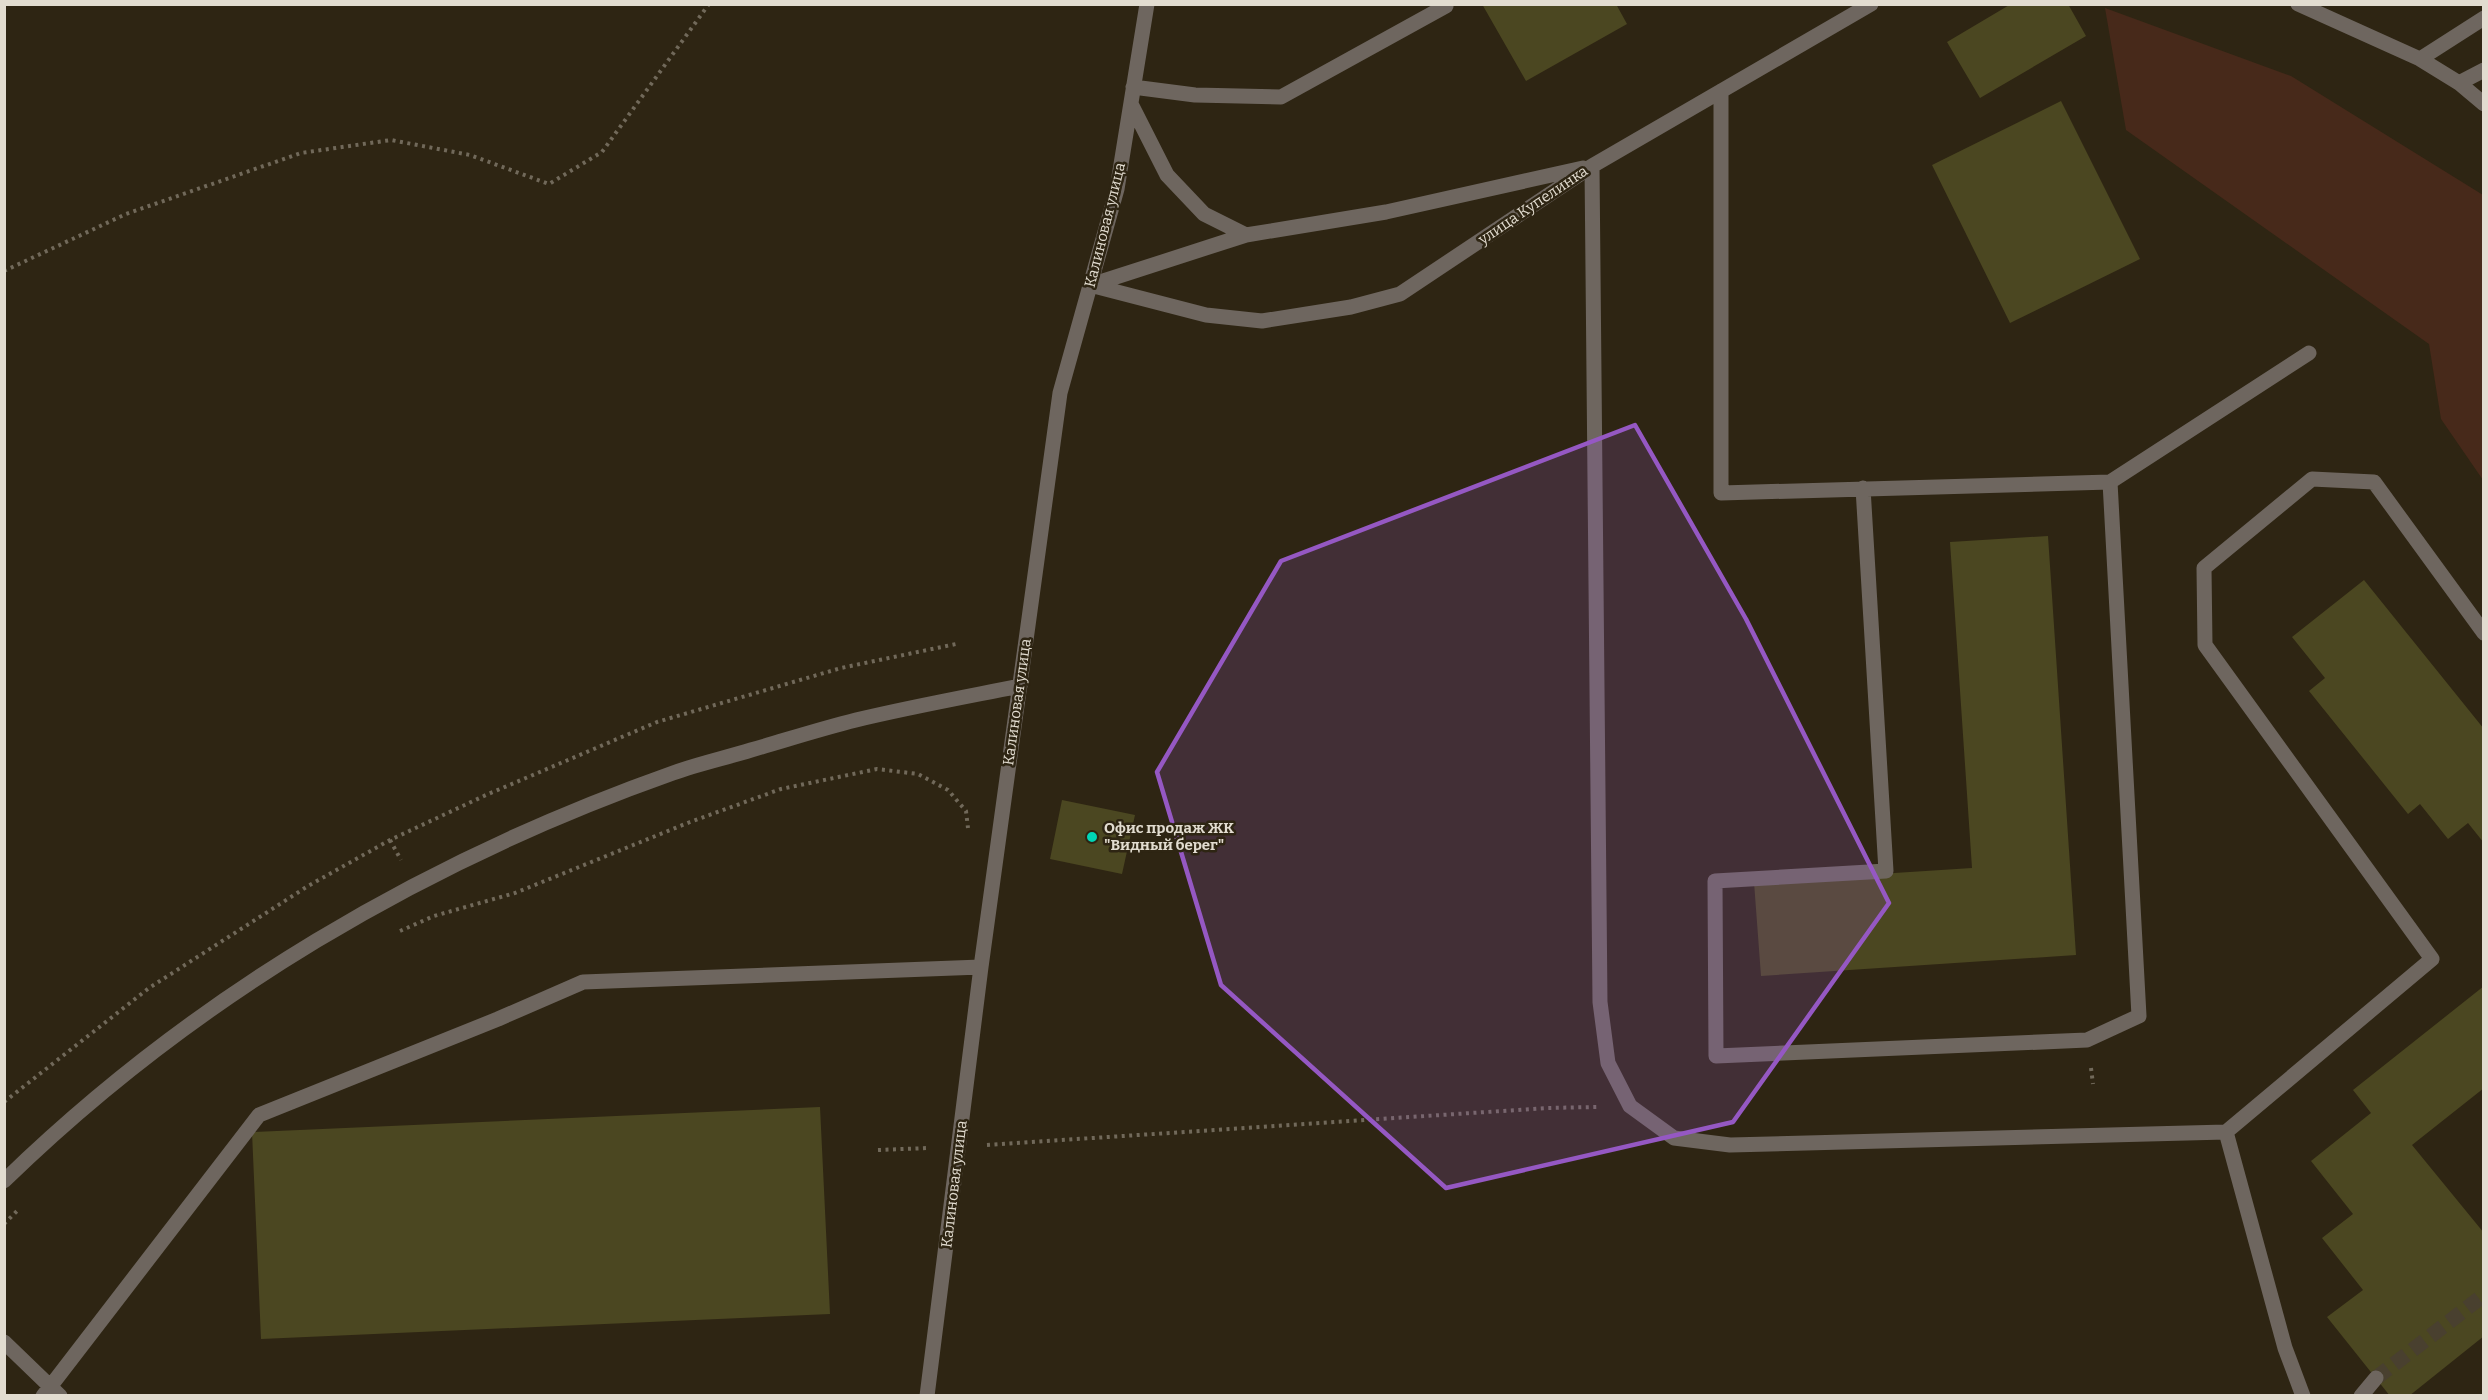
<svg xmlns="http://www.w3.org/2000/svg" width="2488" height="1400" font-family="Bitter,serif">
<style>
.green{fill:#47291a}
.building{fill:#4b4721}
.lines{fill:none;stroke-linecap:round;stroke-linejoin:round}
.minor-tunnel{stroke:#49402f;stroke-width:15;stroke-dasharray:15 8;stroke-linecap:butt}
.path{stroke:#71695a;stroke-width:4;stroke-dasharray:3 4.5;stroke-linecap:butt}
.minor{stroke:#6e665f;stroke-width:15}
.marked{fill:#9558c3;fill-opacity:0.2;stroke:#9558c3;stroke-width:4.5;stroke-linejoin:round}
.poi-dot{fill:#00d5b7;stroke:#2e2513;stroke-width:2}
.labels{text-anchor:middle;stroke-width:5;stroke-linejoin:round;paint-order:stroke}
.street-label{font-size:15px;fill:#e2dcd0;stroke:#2e2513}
.poi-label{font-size:15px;font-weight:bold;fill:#e2dcd0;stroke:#2e2513;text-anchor:start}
</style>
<rect width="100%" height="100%" fill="#2e2513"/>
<path class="green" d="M2105,8L2291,76L2483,195V480L2441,419L2429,344L2126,130Z"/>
<path class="building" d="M1482,4H1616L1627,24L1526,81Z
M2011,4H2068L2086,36L1980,98L1947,42Z
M2061,101L2140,259L2010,323L1932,165Z
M2048,536L2076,955L1761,976L1754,882L1972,868L1950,542Z
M2364,580L2484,729V843L2468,823L2448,839L2420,804L2408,814L2309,691L2325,678L2292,637Z
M1062,800L1135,815L1122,874L1050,859Z
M2484,986V1088L2412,1145L2484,1233V1336L2409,1396H2390L2327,1317L2363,1290L2322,1238L2353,1214L2311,1161L2371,1113L2353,1090Z
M820,1107L830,1314L261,1339L252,1132Z"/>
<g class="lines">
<path class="minor-tunnel" d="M2376,1378L2484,1295"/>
<path class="path" d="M4,271L126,214L301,153L391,140L470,155L549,184L602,152L709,4
M390,840L401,860
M400,931L434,916L515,893L690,822L781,789L877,769L918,774L948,790L966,811L968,828
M2091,1068L2093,1084
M4,1102L149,988L308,886L390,840L486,795L657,722L841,668L956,644
M987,1145L1547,1108L1597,1107
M878,1150L929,1148
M4,1224L19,1209"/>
<path class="minor" d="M2298,4L2420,59L2484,18
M2420,59L2459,83L2484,104
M2459,83L2484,70
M1133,87L1195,95L1281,97L1446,6
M1721,91V493L2110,482L2309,353
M1131,104L1167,175L1204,214L1246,235
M1592,166L1600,1002L1608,1063L1630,1106L1674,1138L1730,1145L2226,1132L2285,1348L2303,1396
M1090,285L1206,315L1262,321L1351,307L1400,294L1592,166L1871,4
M1091,285L1246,235L1386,212L1583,168
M1863,488L1886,871L1715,881L1716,1056L2087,1040L2139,1016L2110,482
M2226,1132L2432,959L2205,645L2204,568L2312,479L2374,482L2484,633
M4,1181C194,996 424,861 673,773C698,764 725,758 751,750C786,740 820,729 856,720C910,707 965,697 1020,686
M4,1342L60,1396
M43,1396L259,1115L498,1019L583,982L981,967
M927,1396L981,967L1060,393L1117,189L1147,4
M2361,1396L2376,1378"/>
</g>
<path class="marked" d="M1635,425L1746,619L1889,903L1733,1122L1446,1188L1221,985L1157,772L1281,561Z"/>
<circle class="poi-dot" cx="1092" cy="837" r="6"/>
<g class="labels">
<g class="street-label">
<text transform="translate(1533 205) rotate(-34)" y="5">улица Купелинка</text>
<text transform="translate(1105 225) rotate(-76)" y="5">Калиновая улица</text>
<text transform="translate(1017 702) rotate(-82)" y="5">Калиновая улица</text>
<text transform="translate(954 1184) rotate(-83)" y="5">Калиновая улица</text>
</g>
<g class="poi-label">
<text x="1104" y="833">Офис продаж ЖК<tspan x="1104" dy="17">"Видный берег"</tspan></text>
</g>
</g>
<rect width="2488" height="1400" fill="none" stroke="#e2dcd0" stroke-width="12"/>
</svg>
